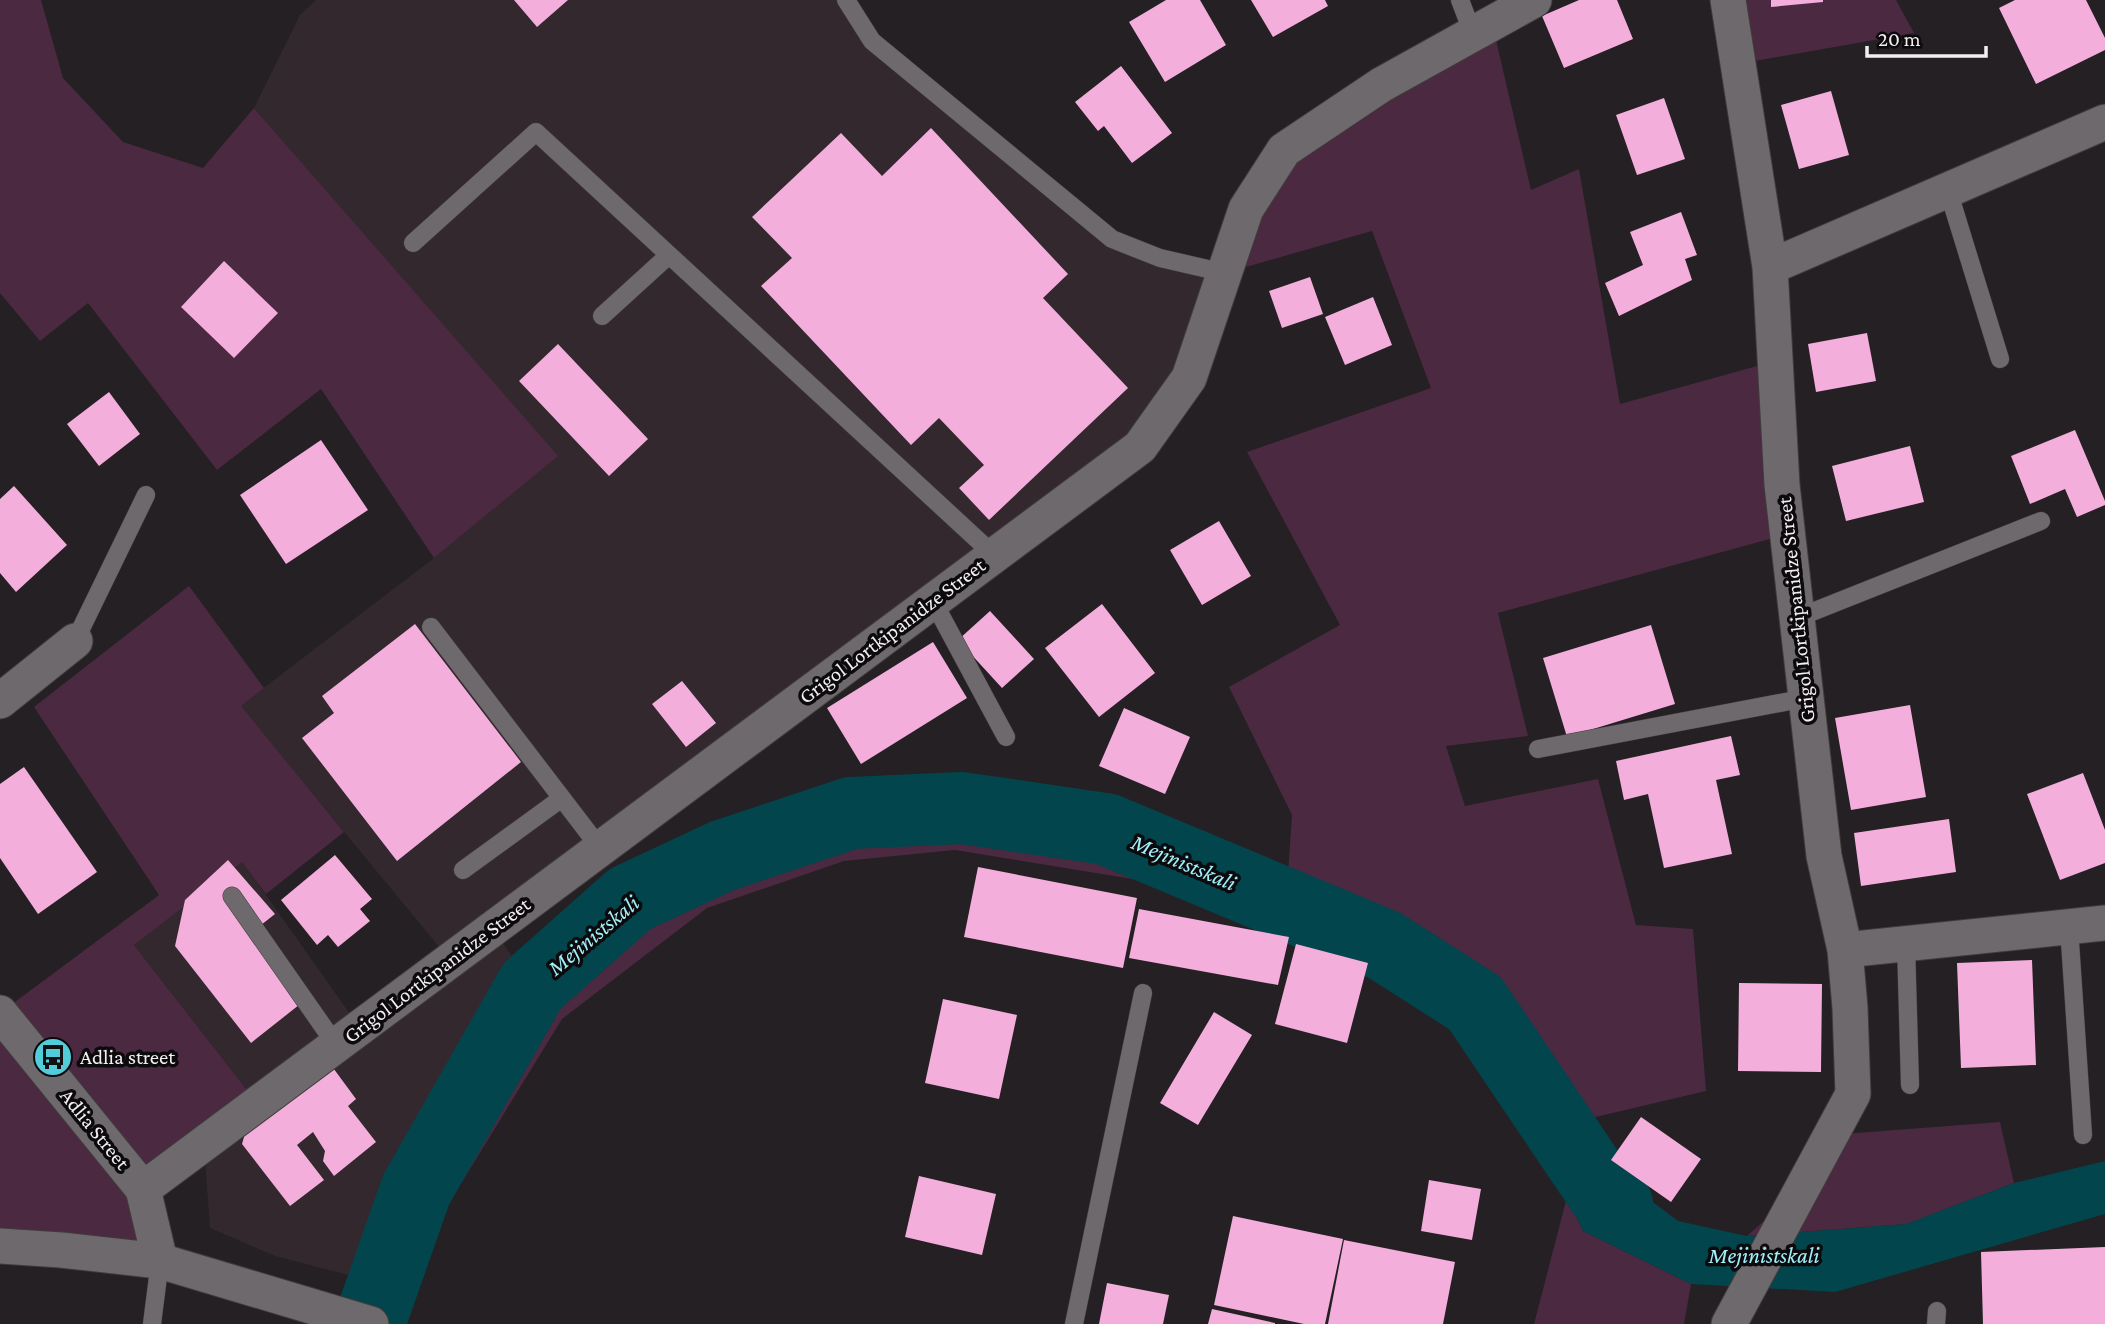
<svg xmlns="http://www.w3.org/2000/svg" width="2105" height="1324" font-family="'Crimson Pro',serif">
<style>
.built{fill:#32282e}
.green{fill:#4b2940}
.water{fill:#03454c}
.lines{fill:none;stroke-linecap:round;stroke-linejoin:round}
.river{stroke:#03454c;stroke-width:72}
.building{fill:#f4aedc}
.lane-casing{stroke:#403c3e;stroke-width:19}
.street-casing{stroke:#403c3e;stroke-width:37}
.lane{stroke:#6e696c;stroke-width:18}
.street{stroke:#6e696c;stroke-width:35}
.labels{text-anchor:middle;stroke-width:7;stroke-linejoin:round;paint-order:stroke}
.street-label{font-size:21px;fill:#f2eff1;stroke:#0c0a0c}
.poi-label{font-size:21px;fill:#f2eff1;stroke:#0c0a0c;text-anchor:start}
.water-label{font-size:23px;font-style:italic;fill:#a1f0fa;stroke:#0c0a0c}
</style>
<rect width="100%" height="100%" fill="#242023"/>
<path class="built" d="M316,0H846L872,41L1112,239L1225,273L1140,447L450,960L240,706L434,558L557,456L254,108L300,15Z
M242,861L360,1028L258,1104L134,945Z
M497,934L532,986L416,1190L383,1284L275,1256L210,1228L205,1160Z"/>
<path class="green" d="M0,0H41L63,78L123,142L203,168L254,108L558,456L434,558L321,389L217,470L88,303L40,341L0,293Z
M1728,0H1896L1914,33L1738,64Z
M1492,23L1531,190L1579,169L1620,404L1775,361L1788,534L1498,613L1528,736L1446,746L1465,806L1598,779L1636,925L1693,929L1706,1091L1536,1131L1475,1003L1384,946L1286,904L955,850L844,861L707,908L562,1019L430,1234L383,1284L416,1190L532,986L630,899L722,856L851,813L962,808L1106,829L1286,904L1292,815L1229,687L1340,625L1247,452L1431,388L1372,231L1225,273L1284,150Z
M189,586L264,688L241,706L344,832L266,894L242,862L134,945L258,1104L143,1189L160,1261L0,1246V1013L159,895L34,707Z
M2000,1122L2014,1183L1907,1224L1747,1236L1802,1187L1830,1135Z
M1567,1197L1583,1231L1691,1284L1684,1324H1534Z"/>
<path class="water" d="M1580,1120L1612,1171L1678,1221L1747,1236L1906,1224L2014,1183L2105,1161V1214L1835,1292L1691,1284L1583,1231L1536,1131Z"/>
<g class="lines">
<path class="river" d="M369,1324L416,1190L532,986L630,899L722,856L851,813L962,808L1106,829L1384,945L1475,1003L1605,1196L1617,1204"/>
</g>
<path class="building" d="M514,0H568L537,27Z
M1166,0H1200L1226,45L1165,82L1129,22Z
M1251,0H1325L1328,6L1273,37Z
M1579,0H1617L1633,39L1564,68L1542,16Z
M1771,0H1823V2L1771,7Z
M2015,0H2086L2105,38V50L2036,84L1999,8Z
M1121,66L1172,133L1132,163L1104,126L1098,131L1075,102Z
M1831,91L1849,155L1799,169L1781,105Z
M1664,98L1685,159L1637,175L1616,115Z
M931,128L1068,274L1043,298L1128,388L989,520L959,488L984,465L939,418L911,445L761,286L792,258L752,217L841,133L882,176Z
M1681,212L1697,255L1685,259L1692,280L1619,316L1605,283L1643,265L1630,232Z
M224,261L278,313L234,358L181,307Z
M1310,277L1323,314L1282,328L1269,291Z
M1373,297L1392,345L1345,365L1325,317Z
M1867,333L1876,381L1816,392L1808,344Z
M558,344L648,439L609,476L519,381Z
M109,392L140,434L99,466L67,424Z
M2075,430L2105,501V505L2077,517L2065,489L2030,504L2011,456Z
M321,440L368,510L286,564L240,495Z
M1910,446L1924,502L1846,521L1832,466Z
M14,486L67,545L16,592L0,573V499Z
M1219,521L1251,576L1202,605L1170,550Z
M1102,604L1155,673L1099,717L1045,648Z
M990,611L1034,659L1002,688L958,640Z
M415,624L521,762L397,861L302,738L334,713L322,696Z
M1651,625L1675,704L1567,737L1543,658Z
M933,642L967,698L861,764L827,708Z
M682,681L716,723L686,747L652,704Z
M1910,705L1926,797L1851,810L1835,718Z
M1124,708L1190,737L1165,794L1099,766Z
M1731,736L1740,775L1716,780L1732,854L1664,868L1648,794L1624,800L1616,761Z
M24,767L97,872L38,914L0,858V784Z
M2083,773L2105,830V863L2060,880L2027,794Z
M1949,819L1956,872L1861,886L1854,833Z
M335,855L372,899L360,909L370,921L338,947L328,935L317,945L281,900Z
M228,860L275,914L256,929L309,997L251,1043L175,946L185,900Z
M978,867L1137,898L1123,968L964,937Z
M1139,909L1289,937L1278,985L1129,958Z
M1296,944L1368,963L1347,1043L1275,1024Z
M2032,960L2036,1065L1961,1068L1957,963Z
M1739,983L1822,984L1821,1072L1738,1071Z
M943,999L1017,1015L999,1099L925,1083Z
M1214,1012L1252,1035L1198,1125L1160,1103Z
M328,1061L356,1099L348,1106L376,1142L334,1176L323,1161L325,1151L313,1132L297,1145L324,1180L290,1206L242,1144L248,1123Z
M1641,1117L1701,1159L1671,1202L1611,1160Z
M919,1176L996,1194L982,1255L905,1237Z
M1429,1180L1481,1189L1472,1240L1421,1231Z
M1233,1216L1343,1239L1325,1324H1304L1214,1305Z
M1344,1240L1455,1262L1443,1324H1328Z
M2105,1247V1324H1983L1981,1252Z
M1107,1283L1169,1295L1163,1324H1099Z
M1212,1309L1275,1323V1324H1208Z"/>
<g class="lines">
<defs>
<path id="lane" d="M846,0L872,41L1112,239L1160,258L1225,273
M1460,0L1473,34
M1948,190L2000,359
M413,243L536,132L994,555
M602,316L669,255
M933,601L1006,737
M1797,618L2041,521
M431,627L600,848
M75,641L146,495
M1538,749L1806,698
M463,870L562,798
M232,896L336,1045
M2069,927L2083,1135
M1906,944L1910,1085
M152,1324L160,1261
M1074,1324L1143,993
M1936,1324L1937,1311"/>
<path id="street" d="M1728,0L1770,267L1782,485L1824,856L1845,950L1850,1008L1853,1094L1729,1324
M1770,267L2105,122
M0,701L75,641
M1845,950L2105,923
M0,1013L143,1189L160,1261
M143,1189L1140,447L1189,378L1246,209L1284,150L1381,85L1534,0
M0,1246L61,1250L160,1261L371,1324"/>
</defs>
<use href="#lane" class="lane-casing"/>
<use href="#street" class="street-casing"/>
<use href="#lane" class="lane"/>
<use href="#street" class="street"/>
</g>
<defs>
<symbol id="bus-disc" viewBox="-11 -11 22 22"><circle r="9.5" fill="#52cbda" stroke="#0c0a0c"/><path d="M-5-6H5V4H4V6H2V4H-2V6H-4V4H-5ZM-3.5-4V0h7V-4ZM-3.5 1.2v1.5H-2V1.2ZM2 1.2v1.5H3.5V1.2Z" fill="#111"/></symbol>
</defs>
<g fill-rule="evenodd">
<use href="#bus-disc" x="31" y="1035" width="44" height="44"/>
</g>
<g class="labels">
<g class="street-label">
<text transform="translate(1796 610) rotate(-96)" y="7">Grigol Lortkipanidze Street</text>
<text transform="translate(892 631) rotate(-37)" y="7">Grigol Lortkipanidze Street</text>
<text transform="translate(437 970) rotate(-37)" y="7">Grigol Lortkipanidze Street</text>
<text transform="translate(95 1129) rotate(51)" y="7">Adlia Street</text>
</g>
<g class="poi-label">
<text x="80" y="1064">Adlia street</text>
</g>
<g class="water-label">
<text transform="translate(1184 862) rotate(23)" y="8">Mejinistskali</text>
<text transform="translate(593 935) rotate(-40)" y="8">Mejinistskali</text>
<text x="1764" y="1263">Mejinistskali</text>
</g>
</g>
<path d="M1867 46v10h119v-10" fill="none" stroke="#f2eff1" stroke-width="3.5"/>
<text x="1878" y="46" font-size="21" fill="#f2eff1" stroke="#0c0a0c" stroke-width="5" paint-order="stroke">20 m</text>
</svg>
